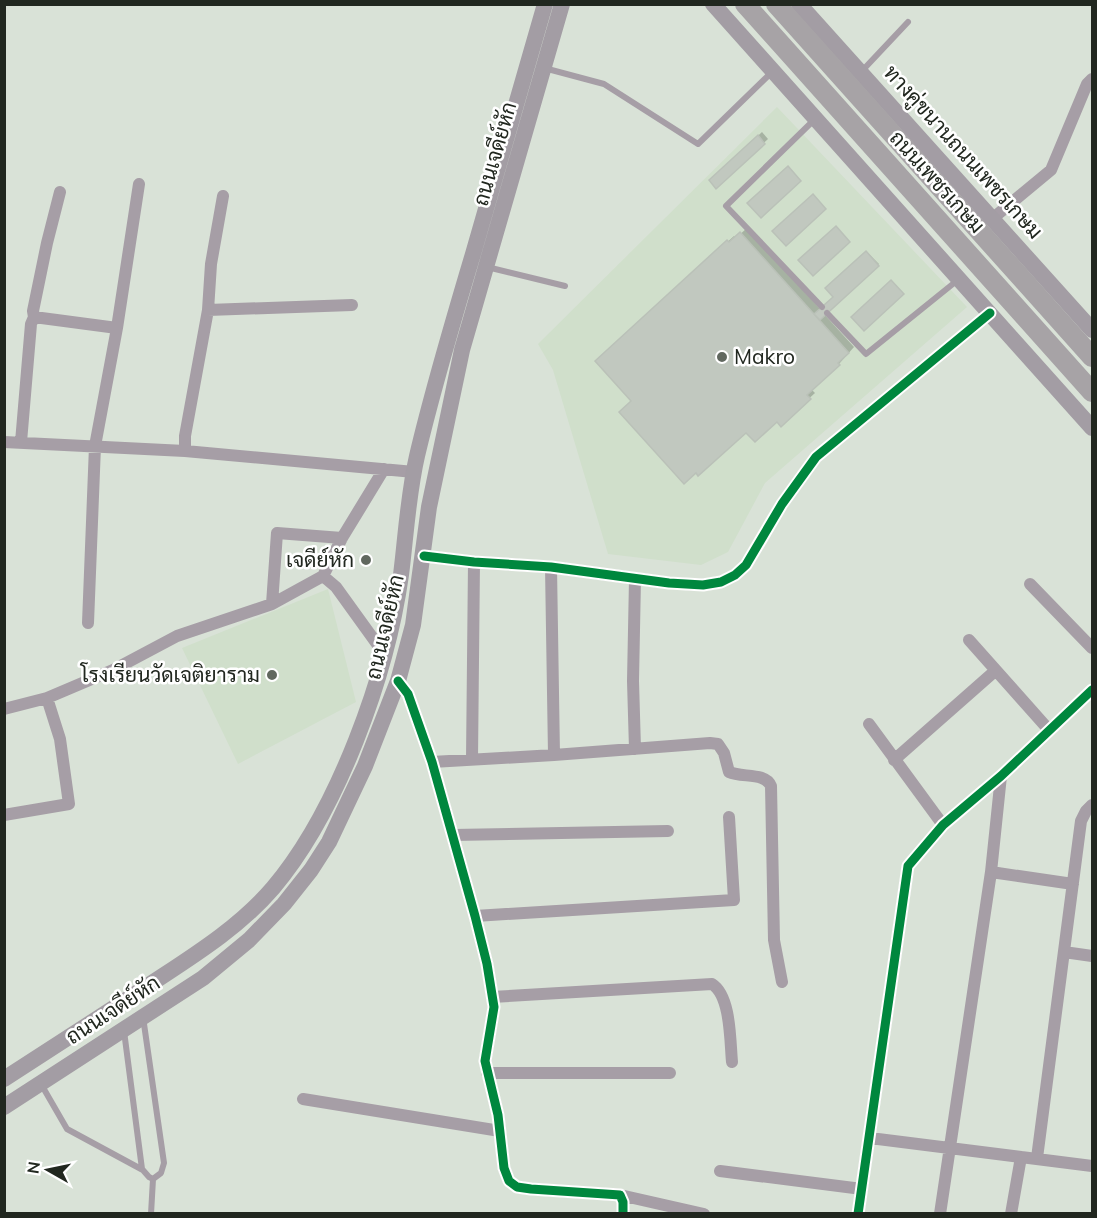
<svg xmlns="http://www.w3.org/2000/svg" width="1097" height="1218" font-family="Mulish,Sarabun,sans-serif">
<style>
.built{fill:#d0dfcb}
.shadow{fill:#0003}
.building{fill:#c1c8bf;stroke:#bac1b8;stroke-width:1.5}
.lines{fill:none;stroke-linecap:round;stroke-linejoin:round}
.service{stroke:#a69ea6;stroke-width:6}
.minor{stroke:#a69ea6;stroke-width:12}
.secondary{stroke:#a39da4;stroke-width:16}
.trunk{stroke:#a7a3a6;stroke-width:20}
.cycleway-casing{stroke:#fff;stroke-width:13}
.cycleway{stroke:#00873e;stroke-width:9}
.poi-dot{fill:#61685f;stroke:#fff;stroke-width:2}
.labels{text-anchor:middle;stroke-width:5;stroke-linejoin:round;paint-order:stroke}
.street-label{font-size:21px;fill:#21271f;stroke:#fff}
.poi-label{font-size:21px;fill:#21271f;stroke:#fff;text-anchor:end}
</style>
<rect width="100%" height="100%" fill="#d9e2d7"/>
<path class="built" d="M777,107L967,307L765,483L728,552L701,565L608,554L553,370L538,344Z
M328,589L356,702L238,764L182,648Z"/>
<path class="shadow" d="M762,132L768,139L716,187L711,180Z
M747,228L821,310L835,297L827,289L867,252L879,264L824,314L854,347L839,364L811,389L815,393L781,424L777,420L746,430L633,401L602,356L734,236L736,238Z"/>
<path class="building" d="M758,135L765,144L716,189L709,180Z
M788,166L801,181L761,218L747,203Z
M813,194L826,209L786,246L772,231Z
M836,226L850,242L813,276L798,260Z
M740,232L849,353L838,363L840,365L807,395L811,399L781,427L777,422L755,442L746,433L698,476L696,473L684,484L619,412L631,401L595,361L727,240L729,242Z
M866,251L879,266L820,320L814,314L833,297L825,288Z
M891,280L904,294L864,331L851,317Z"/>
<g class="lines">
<path class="service" d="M544,68L604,84L698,144L772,72
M861,72L908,22
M814,120L726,206L822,307
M487,267L565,286
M827,313L866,354L959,279
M124,1031L142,1169L149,1177L153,1179L161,1173L164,1163L143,1017
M41,1084L67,1129L141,1169
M151,1214L153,1179"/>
<path class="minor" d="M992,219L1051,170L1087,84L1092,79
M208,310L352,305
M34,317L117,328
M4,442L185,451L414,472
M21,442L31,324L34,317L33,311L47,243L60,192
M185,451V436L208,310L211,264L223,196
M424,556L474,562L551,567L669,583L703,585L721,582L735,575L746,565L782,504L816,457L990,313
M551,567L554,755
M323,576L342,538L384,469
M635,579L633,681L635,749
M1030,584L1092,648
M272,604L277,533L342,538
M88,623L95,446L117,328L139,184
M969,640L1049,730
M398,681L408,694L432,762L475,916L487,964L494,1007L485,1061L498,1115L504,1168L509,1181L517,1187L531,1189L620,1195L623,1202V1214
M4,709L47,698L113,670L177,636L272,604L323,576L336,587L385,655
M869,724L943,825
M472,759L474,562
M894,760L995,671
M432,762L554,755L710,743L718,744L724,753L729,772C742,778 765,772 771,786L774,940L782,982
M4,815L69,804L60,739L47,698
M453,835L668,831
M991,872L1073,884
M475,916L734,900L729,817
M1064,952L1092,956
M492,997L712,984C731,996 730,1041 732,1062
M487,1073H670
M303,1099L500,1131
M870,1138L1092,1166
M1037,1158L1081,821L1086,811L1092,805
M720,1171L862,1189
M620,1195L704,1214
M858,1214L908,866L943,825L1001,776L1092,690
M940,1214L991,872L1001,776
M1011,1214L1021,1157"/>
<path class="secondary" d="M713,4L1092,428
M799,4L1092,330
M4,1079C51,1049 97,1019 143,989C188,959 237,930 273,888C338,811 387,675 401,575C406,535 408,495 417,456C433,388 453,321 473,254C497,171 521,88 545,4
M4,1107L203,978L249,940L284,904L311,870L329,842L365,766L398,681L413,625L429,507L462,350L562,4"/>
<path class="trunk" d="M745,4L1092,392
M776,4L1092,357"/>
<defs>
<path id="cycleway" d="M424,556L474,562L551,567L669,583L703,585L721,582L735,575L746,565L782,504L816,457L990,313
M398,681L408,694L432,762L475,916L487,964L494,1007L485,1061L498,1115L504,1168L509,1181L517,1187L531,1189L620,1195L623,1202V1214
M858,1214L908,866L943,825L1001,776L1092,690"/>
</defs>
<use href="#cycleway" class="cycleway-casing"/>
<use href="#cycleway" class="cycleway"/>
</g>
<g class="poi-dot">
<circle cx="722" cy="357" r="6"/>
<circle cx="366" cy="560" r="6"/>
<circle cx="272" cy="675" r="6"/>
</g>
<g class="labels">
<g class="street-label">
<text transform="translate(963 152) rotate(48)" y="7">ทางคู่ขนานถนนเพชรเกษม</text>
<text transform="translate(495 154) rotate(-74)" y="7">ถนนเจดีย์หัก</text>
<text transform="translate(937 182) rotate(48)" y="7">ถนนเพชรเกษม</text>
<text transform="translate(385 627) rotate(-77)" y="7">ถนนเจดีย์หัก</text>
<text transform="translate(113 1010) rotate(-33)" y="7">ถนนเจดีย์หัก</text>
</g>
<g class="poi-label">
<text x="734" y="364" text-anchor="start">Makro</text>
<text x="354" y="567">เจดีย์หัก</text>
<text x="260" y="682">โรงเรียนวัดเจติยาราม</text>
</g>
</g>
<rect width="1097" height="1218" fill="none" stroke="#21271f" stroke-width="12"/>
<g transform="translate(48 1170) rotate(279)" stroke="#ffffff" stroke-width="4.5" paint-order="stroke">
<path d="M0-4.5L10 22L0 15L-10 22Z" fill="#21271f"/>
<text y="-9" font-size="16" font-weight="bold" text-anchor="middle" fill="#21271f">N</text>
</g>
</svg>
